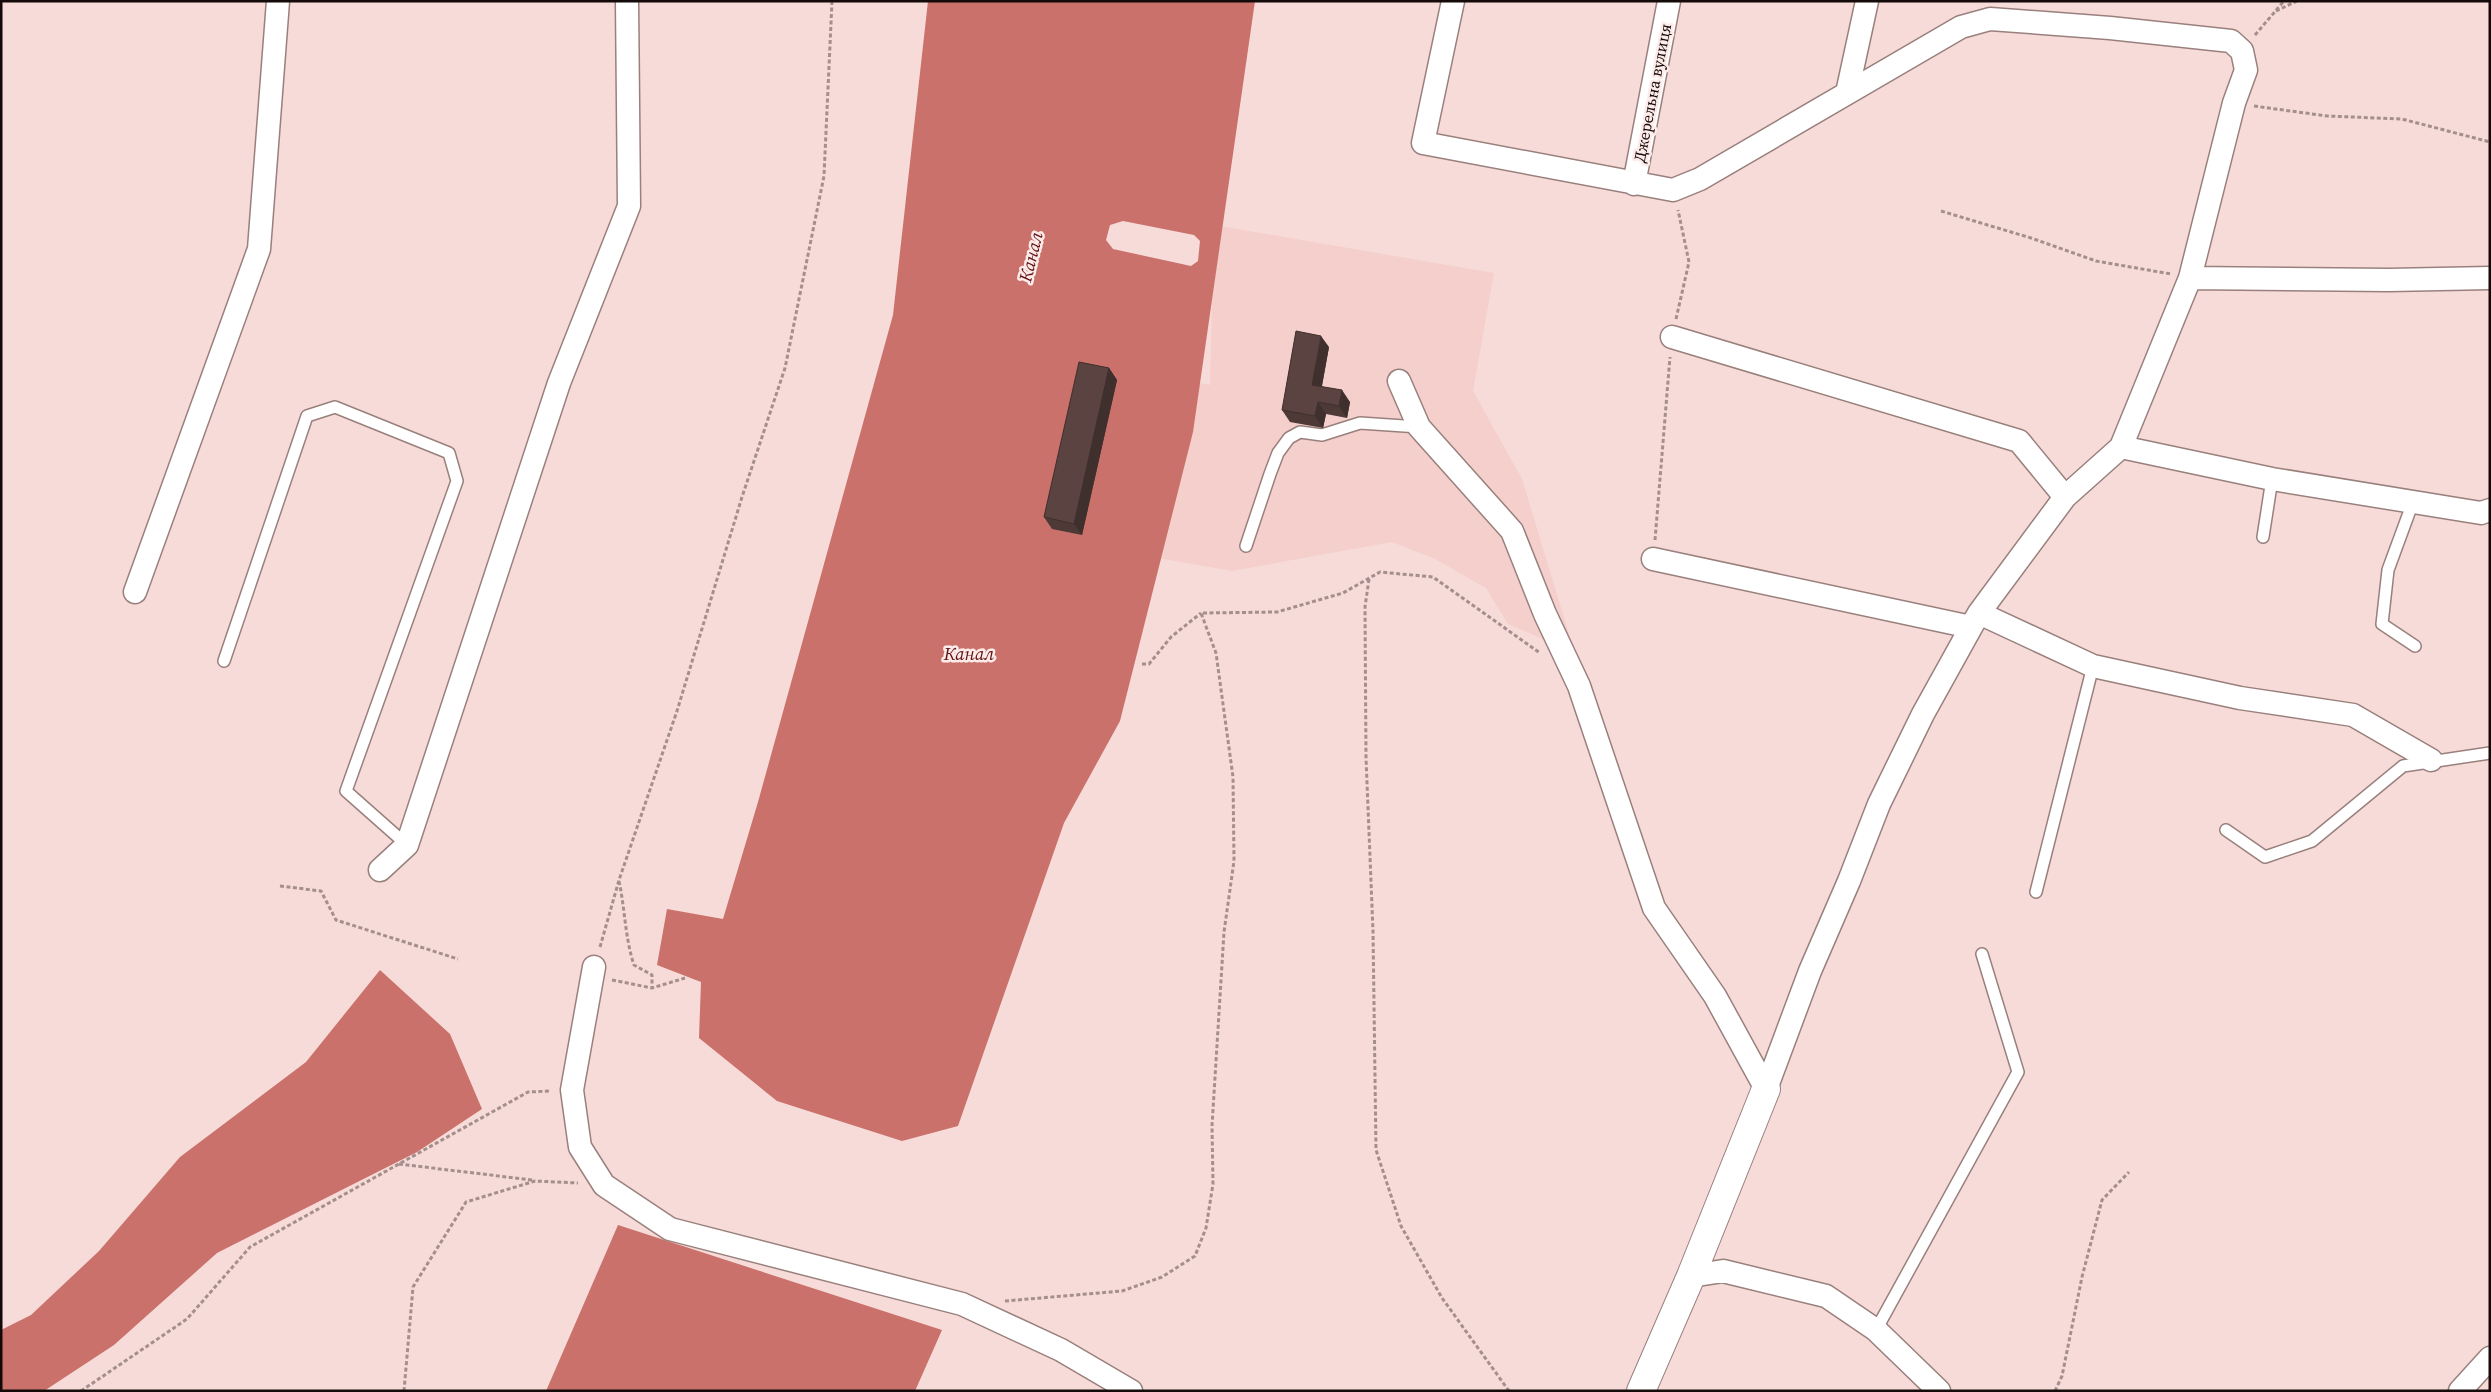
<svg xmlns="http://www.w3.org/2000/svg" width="2491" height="1392" font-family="'Source Serif 4',serif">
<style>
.built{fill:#f4cfcb}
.water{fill:#ca716b}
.pier{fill:#f7dbd8}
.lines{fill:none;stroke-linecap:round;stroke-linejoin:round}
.service-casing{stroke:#99807d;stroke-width:14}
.minor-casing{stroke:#99807d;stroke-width:25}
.tertiary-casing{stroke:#99807d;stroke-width:30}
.path{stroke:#a48f8d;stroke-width:3;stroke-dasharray:4 2.5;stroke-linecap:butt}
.service{stroke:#fff;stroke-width:11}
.minor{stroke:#fff;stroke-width:22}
.tertiary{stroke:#fff;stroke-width:28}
.wall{fill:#4d3a37}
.shaded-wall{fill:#3f2f2d}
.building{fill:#5a4340;stroke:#3f2f2d}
.labels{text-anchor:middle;stroke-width:5;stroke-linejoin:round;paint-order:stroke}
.street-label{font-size:16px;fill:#130a09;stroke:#fcebe9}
.water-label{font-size:18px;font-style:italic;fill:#631213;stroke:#fcebe9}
</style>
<rect width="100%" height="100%" fill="#f7dbd8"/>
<path class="built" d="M1214,225L1494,273L1473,391L1522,479L1569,634L1543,639L1508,624L1486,588L1435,559L1392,542L1232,571L1045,538L1076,359L1210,385Z"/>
<path class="water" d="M928,1H1255L1193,432L1120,721L1064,823L958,1126L902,1141L777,1101L699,1038L701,982L657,965L667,909L723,919L758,802L893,315Z
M380,970L450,1034L482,1109L417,1152L217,1253L114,1345L44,1391H1V1330L31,1315L99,1251L180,1157L306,1062Z
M618,1225L942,1330L915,1391H546Z"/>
<path class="pier" d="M1123,221L1194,235L1200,241L1198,261L1191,266L1113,249L1106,240L1110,225Z"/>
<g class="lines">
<defs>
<path id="service" d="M2413,502L2388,570L2382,624L2415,646
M2263,537L2272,479
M1246,546L1270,474L1278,453L1289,438L1300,432L1322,435L1360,423L1419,427
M224,661L307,416L335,407L449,453L457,481L346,791L407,845
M2226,830L2265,857L2312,841L2403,766L2490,753
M2036,892L2093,666
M1876,1330L2018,1072L1982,954"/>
<path id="minor" d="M1453,1L1423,143L1673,190L1700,179L1961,27L1990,19L2110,28L2231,41L2242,51L2246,70L2234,103L2190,278L2121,447L2065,497L1979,613L1923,714L1879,804L1849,881L1810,971L1766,1089
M1847,93L1867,1
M1634,184L1669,1
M2190,278L2389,280L2490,278
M1672,337L2019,441L2065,497
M1399,381L1419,427L1512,531L1545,614L1579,686L1654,908L1715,996L1766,1089
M2121,447L2272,479L2481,513L2490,510
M1653,559L1971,627L1979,613L2093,666L2240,698L2353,715L2431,760
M135,592L259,249L278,1
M380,870L407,845L559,383L629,206L627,1
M594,967L572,1090L580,1147L604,1185L670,1229L962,1304L1061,1350L1131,1391
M1691,1276L1723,1271L1826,1296L1876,1330L1939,1391
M2460,1391L2490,1358"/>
<path id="tertiary" d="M1641,1391L1691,1276L1766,1089"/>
</defs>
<use href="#service" class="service-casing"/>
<use href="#minor" class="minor-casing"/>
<use href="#tertiary" class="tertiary-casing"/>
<path class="path" d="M2276,11L2297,1
M2255,35L2284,1
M2254,106L2327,116L2402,119L2490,142
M1941,211L2031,238L2096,261L2171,274
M1676,319L1689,262L1678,210
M1655,540L1670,357
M1369,579L1365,607L1366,758L1373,931L1376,1150L1401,1226L1442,1298L1509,1391
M1142,664H1149L1171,637L1201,613
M619,881C625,909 625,938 634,965L652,975V988
M280,886L321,891L336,920L458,959
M600,947L619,880L677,711L742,497L785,368L824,176L832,1
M612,980L652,988L685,978
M399,1164L532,1180
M1005,1301L1122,1291L1162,1277L1195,1256L1206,1228L1213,1184L1212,1126L1224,932L1234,861L1233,777L1216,653L1201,613L1277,612L1343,593L1380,572L1433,577L1540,653
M81,1391L187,1319L250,1247L528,1092L551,1091
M404,1391L413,1287L466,1202L535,1181L578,1183
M2055,1391L2062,1376L2082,1277L2102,1200L2129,1172"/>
<use href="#service" class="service"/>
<use href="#minor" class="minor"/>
<use href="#tertiary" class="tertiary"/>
</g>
<path class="wall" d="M1329,347L1322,386L1350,402L1347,418L1326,414L1323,428L1290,422L1282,410Z
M1109,368L1117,380L1082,535L1052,529L1044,517Z"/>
<path class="shaded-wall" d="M1321,336L1329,347L1320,396L1312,385Z
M1109,368L1117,380L1082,535L1074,524Z
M1342,390L1350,402L1347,418L1339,406Z
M1318,402L1326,414L1323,428L1315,416Z"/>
<path class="building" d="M1296,331L1321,336L1312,385L1342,390L1339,406L1318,402L1315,416L1282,410Z
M1079,362L1109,368L1074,524L1044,517Z"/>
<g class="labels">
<g class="street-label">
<text transform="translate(1652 93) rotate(-79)" y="6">Джерельна вулиця</text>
</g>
<g class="water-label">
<text transform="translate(1031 257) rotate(-76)" y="6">Канал</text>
<text x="969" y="660">Канал</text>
</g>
</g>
<rect width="2491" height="1392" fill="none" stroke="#130a09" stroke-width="5"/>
</svg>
